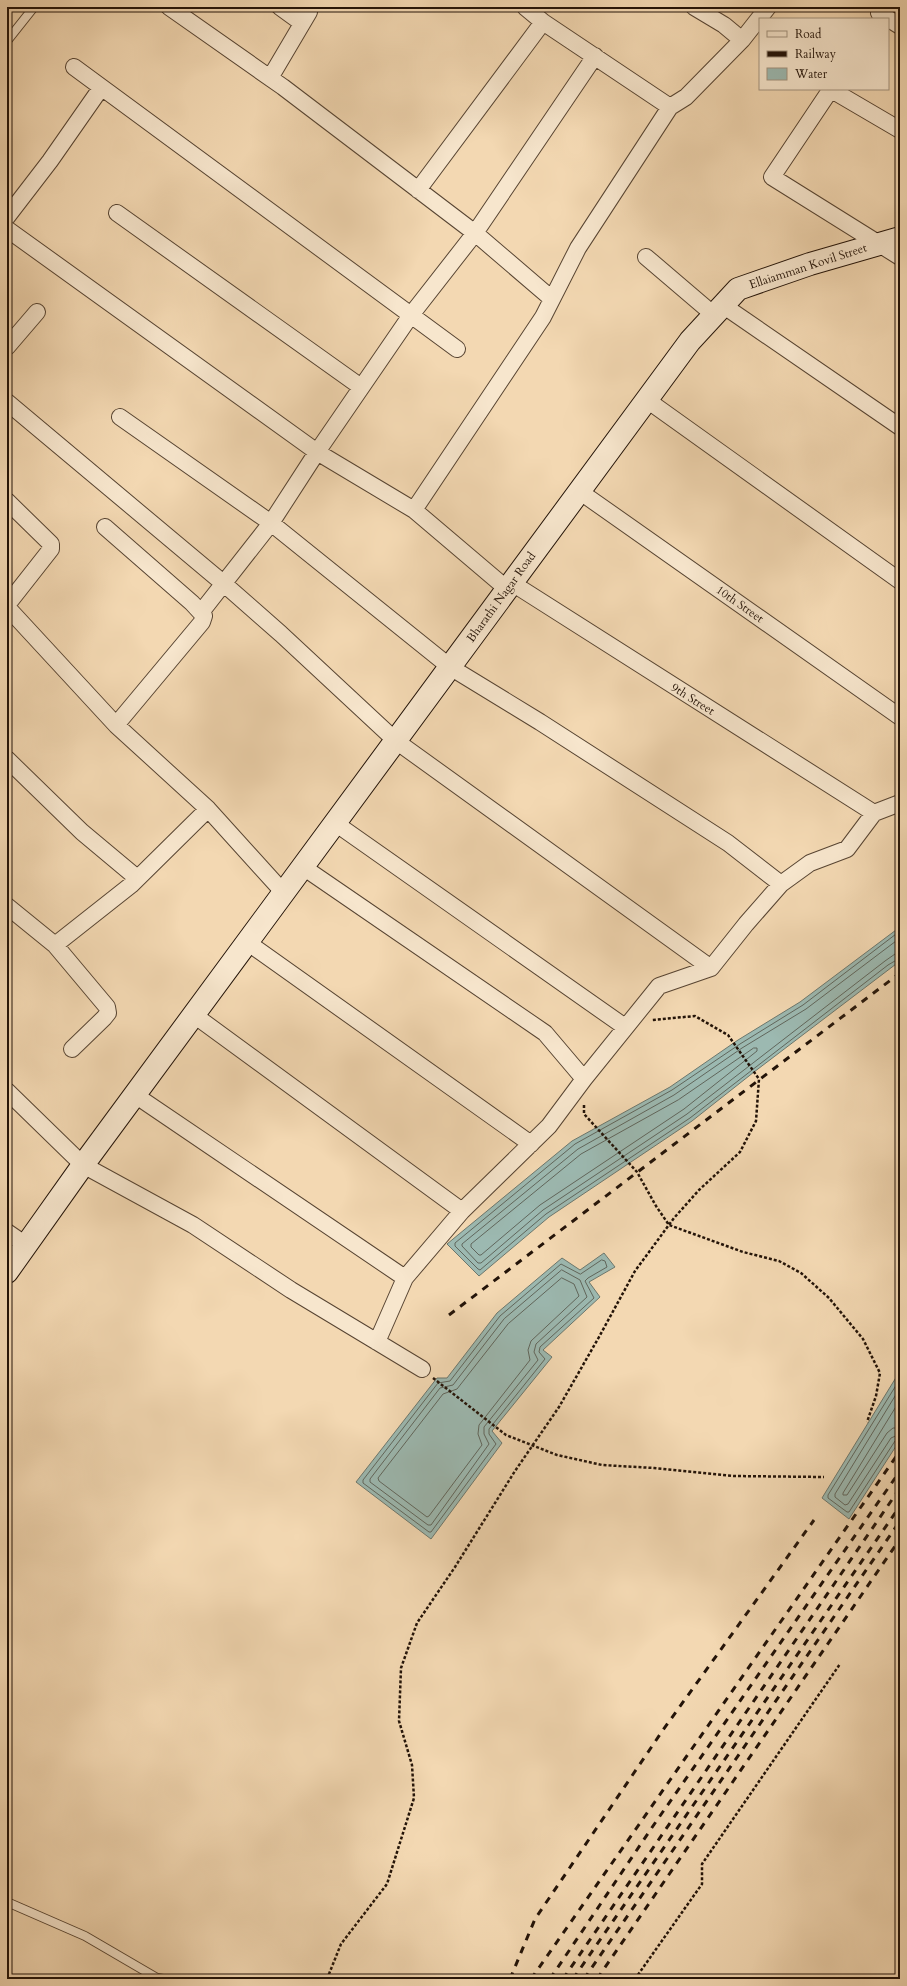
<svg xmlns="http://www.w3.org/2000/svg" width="907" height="1986" font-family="Cardo,serif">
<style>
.water{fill:#9cb9b1;stroke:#6c776d}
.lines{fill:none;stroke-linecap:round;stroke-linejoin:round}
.shore{stroke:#60665c;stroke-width:1}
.lane-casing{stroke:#574432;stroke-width:10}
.street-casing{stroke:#574432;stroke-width:18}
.secondary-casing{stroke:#231308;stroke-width:24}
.path{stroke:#231308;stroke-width:2.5;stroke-dasharray:3 2;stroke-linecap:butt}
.lane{stroke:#f7e6cd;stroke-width:8}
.street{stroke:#f7e6cd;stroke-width:16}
.secondary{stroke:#f7e6cd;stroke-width:22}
.rail{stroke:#231308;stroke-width:3;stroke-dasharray:7 7;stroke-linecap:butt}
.labels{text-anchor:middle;stroke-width:4;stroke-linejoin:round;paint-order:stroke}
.street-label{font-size:12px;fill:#231308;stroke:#f7e6cd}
</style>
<rect width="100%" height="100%" fill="#f3d8b2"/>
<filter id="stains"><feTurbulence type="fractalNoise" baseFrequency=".005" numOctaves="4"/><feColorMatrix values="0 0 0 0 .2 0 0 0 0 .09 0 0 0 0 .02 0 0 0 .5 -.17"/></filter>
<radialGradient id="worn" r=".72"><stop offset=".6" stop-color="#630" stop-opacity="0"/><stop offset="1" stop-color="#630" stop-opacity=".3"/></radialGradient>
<path class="water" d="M900,927V961L754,1072L692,1121L549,1217L479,1276L447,1244L572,1141L670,1087L738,1040L800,1002Z
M604,1253L615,1267L589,1282L600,1297L543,1350L552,1357L492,1431L502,1443L431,1539L356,1482L437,1378H447L497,1313L562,1258L580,1270Z
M900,1371V1440L849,1519L822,1498Z"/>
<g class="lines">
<path class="shore" d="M900,931L803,1005L740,1044L672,1090L575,1144L455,1243V1246L478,1269L480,1270L546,1214L690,1118L888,965L900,958
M900,938L806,1009L742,1048L674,1095L578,1149L462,1244V1246L478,1263H481L543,1210L687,1114L885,961L895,954L900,953
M754,1048H757V1051L684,1109L540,1205L481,1255H479L471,1247V1244L581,1154L678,1100Z
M602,1260L605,1261L607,1267L588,1278L585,1281L594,1298L540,1347L539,1352L545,1359L489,1429V1434L496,1444L431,1532H429L363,1483V1480L438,1383L450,1381L500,1316L561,1264L580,1274Z
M562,1270L580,1280L587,1297L536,1344L534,1352L538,1360L484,1427V1434L489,1444L431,1525H428L370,1482V1479L440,1388L453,1385L504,1319Z
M562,1278L574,1284L579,1296L531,1341L528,1350L530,1360L479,1425L478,1434L482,1445L429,1516L427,1517L379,1481L378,1478L443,1394L457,1389L508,1324Z
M900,1379L828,1495V1498L847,1512H849L895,1441L900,1439
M900,1388L835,1494V1497L845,1505L848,1504L891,1438L900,1434
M900,1400L843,1493V1495H847L887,1433L893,1428H900"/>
<defs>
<path id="lane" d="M7,41L34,7
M7,1902L85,1936L157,1978L163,1979"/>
<path id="street" d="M169,7L283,87L475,233L552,299
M280,7L302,23
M525,7L543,22L670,107
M694,7L724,25L742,40
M879,13L900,26
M74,67L457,349
M270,78L309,12
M830,89L900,130
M831,89L772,177L900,257
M418,190L543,22
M117,213L361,387
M7,217L50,161L101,88
M7,229L317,452L414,510
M646,257L714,315
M724,306L900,427
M7,347L37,312
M647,400L900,581
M7,402L223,583L281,634L396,741L711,968
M120,417L271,523L450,667L540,722L728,843L781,884L746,924L711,968L659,986L584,1079L549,1126L462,1211L405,1278L377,1342
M579,491L900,717
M7,501L51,544V549L7,605
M105,527L192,603L204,616L202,622L116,725
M512,583L874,813
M507,589L414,510L543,317L578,248L670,107L686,97L742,40L768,7
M7,607L116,725L208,809L284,893
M202,611L271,523L317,452L411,315L475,233L595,56
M7,759L82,832L137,878
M335,823L625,1027
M303,867L545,1033L584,1079
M781,884L810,863L847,849L874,813L900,803
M7,906L55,945L131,885L208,809
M247,942L531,1144
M55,945L107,1007L108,1013L104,1018L72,1049
M194,1015L462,1211
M7,1091L83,1165L193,1225L291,1290L422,1369
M135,1095L405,1278
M7,1232L26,1245"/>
<path id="secondary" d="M7,1272L83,1165L690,341L738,289L810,264L900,238"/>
</defs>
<use href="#lane" class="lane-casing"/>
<use href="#street" class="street-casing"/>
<use href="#secondary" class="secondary-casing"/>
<path class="path" d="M584,1105V1114L637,1172L656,1206L669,1225L743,1252L779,1261L801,1273L829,1298L863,1339L880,1373L876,1396L867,1422
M433,1378L506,1435L557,1455L602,1465L654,1468L734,1476L824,1477
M327,1979L341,1944L387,1884L414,1798L412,1765L399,1721L401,1668L417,1623L455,1567L515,1471L559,1407L599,1337L635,1271L674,1218L699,1190L740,1152L756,1121L759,1079L728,1035L695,1016L652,1020
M635,1979L702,1884V1864L840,1664"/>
<use href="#lane" class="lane"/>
<use href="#street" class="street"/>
<use href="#secondary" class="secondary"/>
<path class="rail" d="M449,1315L900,973
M510,1979L535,1919L663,1730L814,1520
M531,1979L900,1451
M550,1979L653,1826L900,1471
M563,1979L900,1488
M573,1979L900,1506
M584,1979L900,1521
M597,1979L900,1539"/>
</g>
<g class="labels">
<g class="street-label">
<text transform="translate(808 266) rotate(-18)" y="4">Ellaiamman Kovil Street</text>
<text transform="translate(501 597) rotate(-54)" y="4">Bharathi Nagar Road</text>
<text transform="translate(740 604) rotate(35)" y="4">10th Street</text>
<text transform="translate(693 699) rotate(32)" y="4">9th Street</text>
</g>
</g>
<rect width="907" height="1986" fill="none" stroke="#f3d8b2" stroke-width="24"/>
<rect x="8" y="8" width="891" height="1970" fill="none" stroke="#231308" stroke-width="2"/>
<rect x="12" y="12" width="883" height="1962" fill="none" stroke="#231308"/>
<rect x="759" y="18" width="130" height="72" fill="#f7e6cd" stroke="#a2927e"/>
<rect x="767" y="31" width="20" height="6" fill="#f7e6cd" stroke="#a2927e"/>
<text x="795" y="38" font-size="12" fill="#231308">Road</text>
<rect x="767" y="51" width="20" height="6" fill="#231308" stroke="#a2927e"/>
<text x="795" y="58" font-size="12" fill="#231308">Railway</text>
<rect x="767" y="68" width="20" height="12" fill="#9cb9b1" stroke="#a2927e"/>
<text x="795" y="78" font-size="12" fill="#231308">Water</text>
<rect width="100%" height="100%" filter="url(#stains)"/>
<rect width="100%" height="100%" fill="url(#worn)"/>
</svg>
